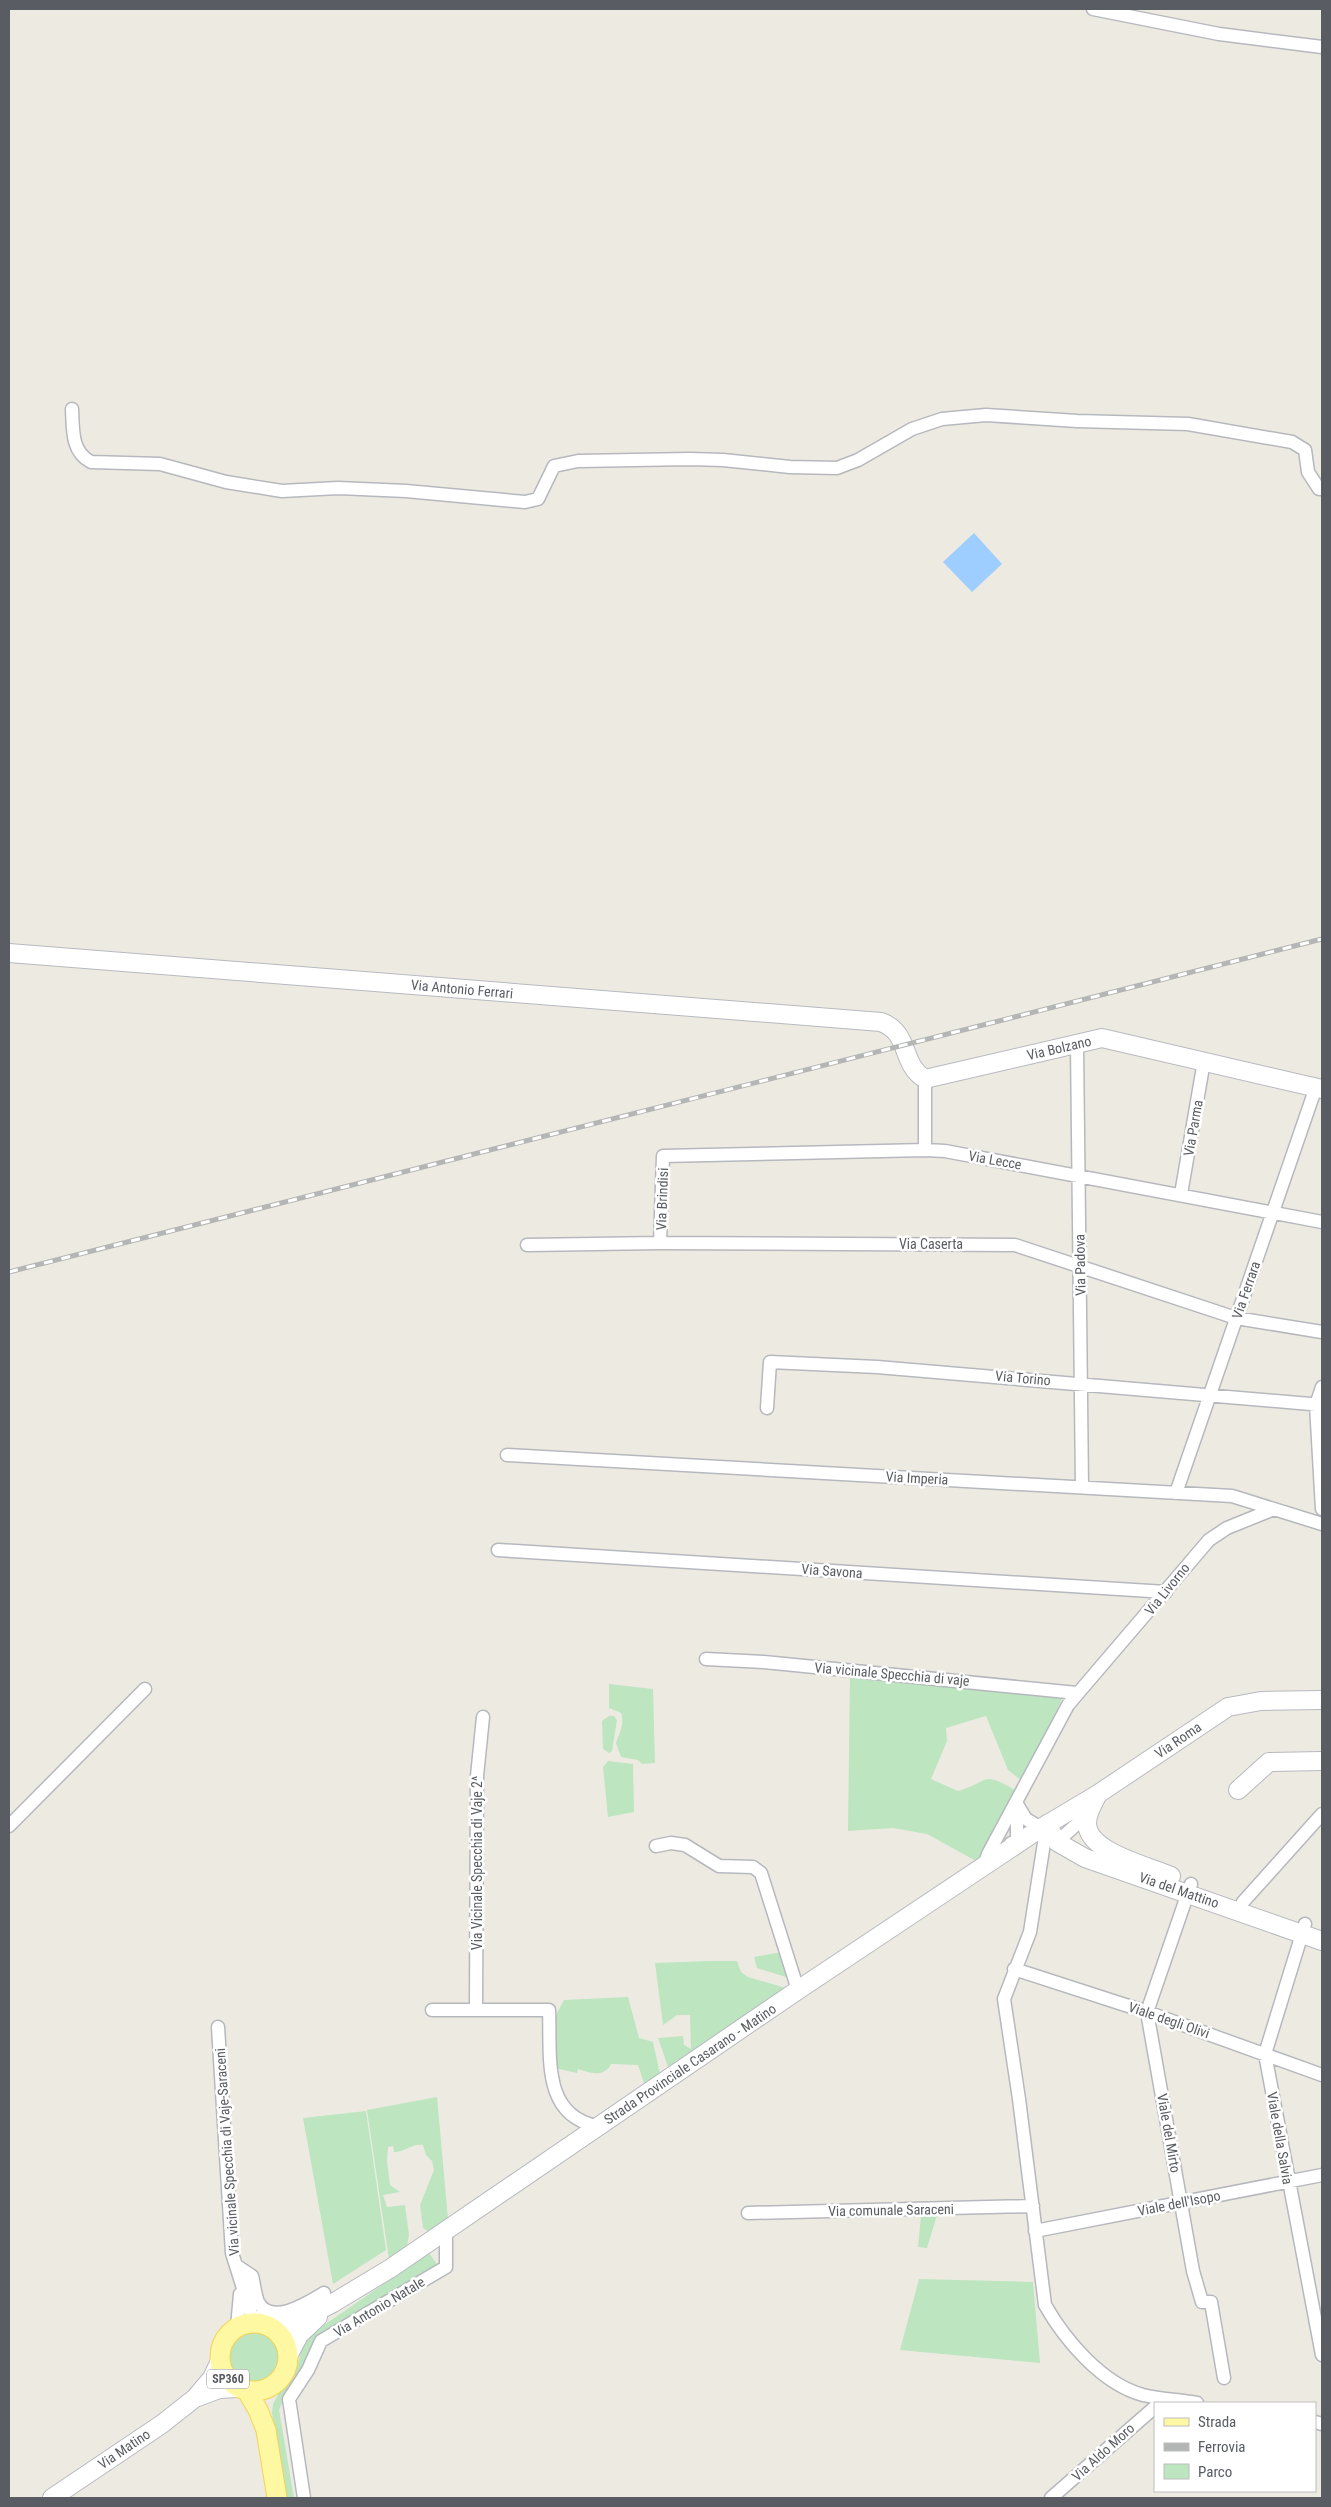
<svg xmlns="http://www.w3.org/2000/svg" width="1331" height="2507" font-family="'Roboto Condensed',sans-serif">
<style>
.green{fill:#bce5c0}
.water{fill:#9ecdff}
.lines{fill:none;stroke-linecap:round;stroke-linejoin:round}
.street-casing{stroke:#b6b8be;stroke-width:15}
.secondary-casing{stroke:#b7b9c0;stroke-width:20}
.primary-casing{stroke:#f3d453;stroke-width:21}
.street{stroke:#fff;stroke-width:12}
.secondary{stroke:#fff;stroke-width:18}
.primary{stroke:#fff8a3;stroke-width:19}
.rail-casing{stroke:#b4b5b5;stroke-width:5}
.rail{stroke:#fff;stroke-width:3;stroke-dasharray:9;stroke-linecap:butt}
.labels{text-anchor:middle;stroke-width:5;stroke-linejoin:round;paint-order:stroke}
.shield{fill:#fff;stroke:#8b8d91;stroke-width:1}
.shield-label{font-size:12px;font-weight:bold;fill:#595c62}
.street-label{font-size:14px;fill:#595c62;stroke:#fff}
</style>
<rect width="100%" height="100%" fill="#edebe1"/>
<path class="green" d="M850,1674L1063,1697L1022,1781L1008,1770L986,1716L946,1728L947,1741L931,1779L958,1791C992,1781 980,1770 1017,1791L978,1862L927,1834L893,1828L848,1831Z
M609,1684L653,1689L655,1763L642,1764L638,1760L621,1757L616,1743C619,1733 625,1725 621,1713L609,1708Z
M609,1716H614L617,1720L612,1751L609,1753L603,1749L602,1721Z
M608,1761L633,1764L634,1812L608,1817L603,1767Z
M782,1952L789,1978L757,1968L754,1957Z
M710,1961H737L741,1972L748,1977L786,1988L668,2067L658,2038L683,2036L684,2045L691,2049L690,2015H677L663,2025L655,1963Z
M628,1997L639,2038L653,2042L660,2074L645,2086L638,2065L611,2064C604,2078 590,2073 578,2069L577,2073L555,2068V2017L564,2000Z
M437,2097L448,2219L429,2232L423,2228L420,2205L434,2170L432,2161L426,2155L423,2145C412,2143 405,2152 394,2152L393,2146L388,2147L387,2161L390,2185L400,2192L383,2195L387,2207L405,2205L409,2235L407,2246L389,2259L367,2110Z
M366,2111L386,2250L333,2284L303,2118Z
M938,2212L927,2248L918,2247L921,2216L923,2213Z
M429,2253L439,2267L316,2339L310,2348L300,2377L285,2396L279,2410L294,2498H287L272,2413L273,2404L279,2393L294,2377L305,2338Z
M919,2279L1033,2282L1040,2363L900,2350Z
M228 2357a27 27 0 1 1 54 0a27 27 0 1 1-54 0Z"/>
<path class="water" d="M974,533L1002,564L972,592L943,562Z"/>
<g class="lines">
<defs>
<path id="street" d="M1093,9L1219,34L1322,47
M72,409C73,429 71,452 91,462L160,464L226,482L282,491L338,488L406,491L525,502L538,499L554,466L578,461L690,459L723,460L790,467L837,468L858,460L912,429L942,419L986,415L1077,421L1188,424L1292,442L1305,450L1308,472L1319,489H1322
M1077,1044L1082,1487
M925,1079V1150
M1181,1194L1204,1061
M660,1243L663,1156L925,1150L945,1151L1322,1222
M527,1245L660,1243L1015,1245L1236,1318L1322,1332
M1322,1387L1316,1405L1322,1509
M767,1408L770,1362L877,1367L1322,1405
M507,1455L1232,1496L1322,1524
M1176,1493L1316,1087
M498,1550L1166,1592
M706,1659L764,1662L1077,1693
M1017,1804L1026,1819L1041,1828
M1047,1824L1030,1932L1004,1999L1019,2099L1045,2305C1065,2340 1102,2384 1143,2395C1161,2399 1179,2400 1197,2403
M9,1826L145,1689
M1057,1842L1089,1813
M1011,1843L1017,1845V1806
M656,1846L671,1843L685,1845L719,1866L753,1867L761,1873L798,1990
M984,1866L988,1854L1068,1705L1209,1540L1227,1528L1274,1509
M1191,1884L1147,2012L1193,2271L1202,2302H1211L1224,2378
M1239,1911L1243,1902L1322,1814
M1305,1924L1265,2054L1322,2355
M1014,1969L1147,2012L1322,2075
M432,2010H549C551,2055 541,2115 597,2126
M476,2010L477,1776L483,1717
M218,2027L232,2253L251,2314L263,2324
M748,2213L1033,2206
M1035,2231L1322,2175
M237,2266L252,2276C254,2283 255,2295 258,2302C271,2327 309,2302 324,2293
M237,2327L240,2294
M1315,2422L1322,2424
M304,2498L289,2399L308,2370L321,2341L446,2267V2232
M1051,2498L1155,2407"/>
<path id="secondary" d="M9,953L881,1022C911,1033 900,1064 925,1079L1102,1038L1322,1089
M1238,1790L1269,1762L1322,1761
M1098,1794C1094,1802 1087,1813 1087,1823C1087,1852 1148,1866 1171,1876
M1047,1824L1057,1842L1085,1858L1322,1941
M271,2327L298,2321L333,2303L391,2268L798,1990L1041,1828L1098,1794L1228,1707L1261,1701L1322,1700
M288,2356L299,2335L318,2317
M198,2397L219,2389L238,2388
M52,2498L162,2424L195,2398L212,2378L220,2361"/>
<path id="primary" d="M220 2357a34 34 0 1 1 68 0a34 34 0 1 1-68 0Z
M247,2391L258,2410L266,2430L277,2498"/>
</defs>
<use href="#street" class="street-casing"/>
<use href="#secondary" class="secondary-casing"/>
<use href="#primary" class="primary-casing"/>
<use href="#street" class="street"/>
<use href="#secondary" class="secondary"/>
<use href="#primary" class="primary"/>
<defs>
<path id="rail" d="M9,1272L1322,939"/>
</defs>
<use href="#rail" class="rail-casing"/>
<use href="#rail" class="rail"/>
</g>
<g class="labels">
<rect class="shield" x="207" y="2369.5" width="42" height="19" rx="4"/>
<g class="shield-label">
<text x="228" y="2383">SP360</text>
</g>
<g class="street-label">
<text transform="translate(462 989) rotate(5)" y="5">Via Antonio Ferrari</text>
<text transform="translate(1059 1048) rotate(-13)" y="5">Via Bolzano</text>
<text transform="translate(1193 1128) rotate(-80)" y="5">Via Parma</text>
<text transform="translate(995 1160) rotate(10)" y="5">Via Lecce</text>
<text transform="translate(662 1199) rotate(-88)" y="5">Via Brindisi</text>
<text x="931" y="1249">Via Caserta</text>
<text transform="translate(1080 1265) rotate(-91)" y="5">Via Padova</text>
<text transform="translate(1246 1290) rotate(-71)" y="5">Via Ferrara</text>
<text transform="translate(1023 1378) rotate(5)" y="5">Via Torino</text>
<text transform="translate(917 1478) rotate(3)" y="5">Via Imperia</text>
<text transform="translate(832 1571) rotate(4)" y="5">Via Savona</text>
<text transform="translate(1167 1589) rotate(-51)" y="5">Via Livorno</text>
<text transform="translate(892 1674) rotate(5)" y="5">Via vicinale Specchia di vaje</text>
<text transform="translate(1178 1740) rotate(-34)" y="5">Via Roma</text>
<text transform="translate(477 1863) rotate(-90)" y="5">Via Vicinale Specchia di Vaje 2^</text>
<text transform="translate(1179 1890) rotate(19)" y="5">Via del Mattino</text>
<text transform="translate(1169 2020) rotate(19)" y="5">Viale degli Olivi</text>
<text transform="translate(690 2064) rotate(-34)" y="5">Strada Provinciale Casarano - Matino</text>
<text transform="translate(1169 2133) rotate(80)" y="5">Viale del Mirto</text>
<text transform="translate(1280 2138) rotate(80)" y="5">Viale della Salvia</text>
<text transform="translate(227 2152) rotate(-94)" y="5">Via vicinale Specchia di Vaje-Saraceni</text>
<text transform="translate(1179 2203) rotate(-11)" y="5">Viale dell'Isopo</text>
<text transform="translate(891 2210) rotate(-1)" y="5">Via comunale Saraceni</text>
<text transform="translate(379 2307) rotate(-31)" y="5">Via Antonio Natale</text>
<text transform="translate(124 2449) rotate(-34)" y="5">Via Matino</text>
<text transform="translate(1103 2452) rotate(-42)" y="5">Via Aldo Moro</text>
</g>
</g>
<rect width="1331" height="2507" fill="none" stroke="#595c62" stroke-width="20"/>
<rect x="1154" y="2402" width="162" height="90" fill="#ffffff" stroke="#bdbec0"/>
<rect x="1164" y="2418" width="25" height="8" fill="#fff8a3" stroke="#bdbec0"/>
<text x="1198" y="2427" font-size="15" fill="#595c62">Strada</text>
<rect x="1164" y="2443" width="25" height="8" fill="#b4b5b5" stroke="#bdbec0"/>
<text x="1198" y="2452" font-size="15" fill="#595c62">Ferrovia</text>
<rect x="1164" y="2464" width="25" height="15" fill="#bce5c0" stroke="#bdbec0"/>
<text x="1198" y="2477" font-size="15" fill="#595c62">Parco</text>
</svg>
